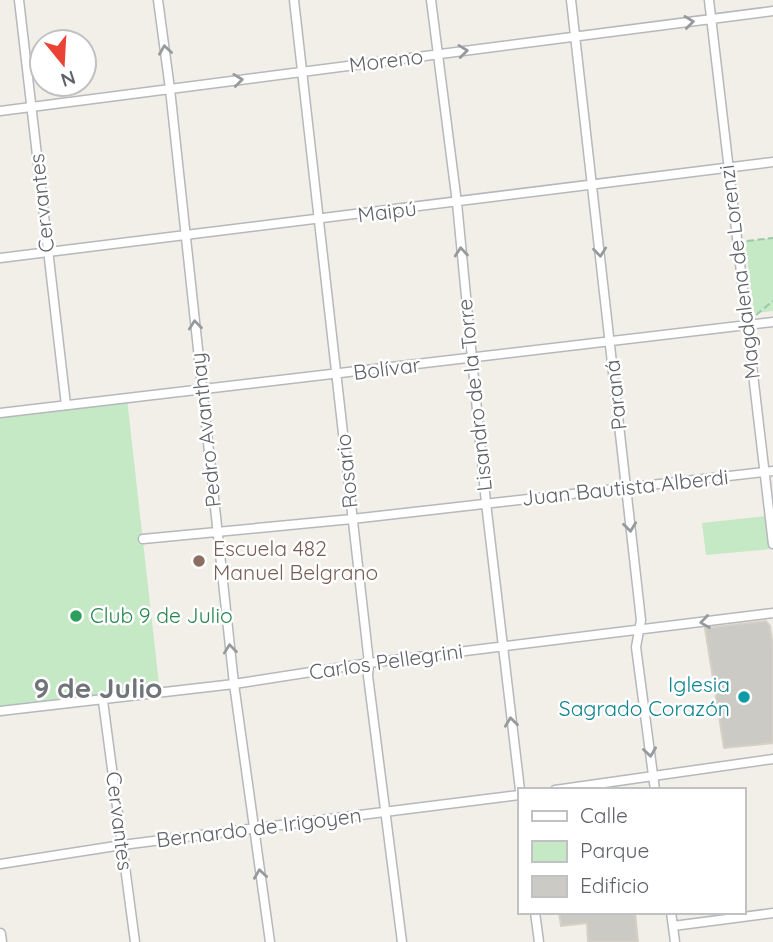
<svg xmlns="http://www.w3.org/2000/svg" width="773" height="942" font-family="Quicksand,sans-serif">
<style>
.green{fill:#c5e8c5}
.building{fill:#cccac5;stroke:#d6d1c6;stroke-width:2}
.lines{fill:none;stroke-linecap:round;stroke-linejoin:round}
.minor-casing{stroke:#b5b8bc;stroke-width:11}
.tertiary-casing{stroke:#b5b8bc;stroke-width:13}
.path{stroke:#9cc7a9;stroke-width:2;stroke-dasharray:7 3.5;stroke-linecap:butt}
.minor{stroke:#fff;stroke-width:8}
.tertiary{stroke:#fff;stroke-width:10}
.oneway{stroke:#979a9d}
.education-dot{fill:#8d6e63;stroke:#fff;stroke-width:2.5}
.leisure-dot{fill:#2e9e5b;stroke:#fff;stroke-width:2.5}
.culture-dot{fill:#0f9aa8;stroke:#fff;stroke-width:2.5}
.labels{text-anchor:middle;stroke-width:5;stroke-linejoin:round;paint-order:stroke}
.street-label{font-size:21px;fill:#5f6368;stroke:#fff}
.education-label{font-size:21px;fill:#785e54;stroke:#fff;text-anchor:start}
.leisure-label{font-size:21px;fill:#27864d;stroke:#fff;text-anchor:start}
.culture-label{font-size:21px;fill:#0d838f;stroke:#fff;text-anchor:end}
.district-label{font-size:28px;font-weight:bold;fill:#70757a;stroke:#fff}
</style>
<rect width="100%" height="100%" fill="#f1efe8"/>
<path class="green" d="M773,238V311L754,313L745,241Z
M127,399L160,693L0,711V413Z
M766,516L771,549L706,555L702,523Z"/>
<path class="building" d="M766,621L770,626L773,647V743L724,748L705,628Z
M559,912H635L638,942H588L587,923L561,926Z"/>
<g class="lines">
<defs>
<path id="minor" d="M19,0L66,405
M158,0L170,89L234,684L270,942
M294,0L369,663L368,676L402,942
M431,0L457,203L486,503L520,790
M571,0L641,620L636,647L655,790
M709,0L773,544
M0,111L773,11
M0,258L773,162
M0,413L773,322
M143,539L352,519L773,471
M103,701L135,942
M0,711L234,684L369,663L773,613
M555,790L773,759
M0,864L122,845L519,795
M535,912L539,942
M671,912L675,942
M673,926L773,913"/>
<path id="tertiary" d="M0,934L1,942"/>
</defs>
<use href="#minor" class="minor-casing"/>
<use href="#tertiary" class="tertiary-casing"/>
<path class="path" d="M747,241L773,238
M756,315L773,301"/>
<use href="#minor" class="minor"/>
<use href="#tertiary" class="tertiary"/>
</g>
<defs><path id="oneway-chevron" d="M-2-3.5L2.5 0L-2 3.5" fill="none" stroke-width="1.6" stroke-linecap="round" stroke-linejoin="round" transform="scale(1.75)"/></defs>
<g class="oneway">
<use href="#oneway-chevron" transform="translate(689 22) rotate(-7)"/>
<use href="#oneway-chevron" transform="translate(165 50) rotate(-98)"/>
<use href="#oneway-chevron" transform="translate(463 51) rotate(-7)"/>
<use href="#oneway-chevron" transform="translate(238 80) rotate(-7)"/>
<use href="#oneway-chevron" transform="translate(461 252) rotate(-95)"/>
<use href="#oneway-chevron" transform="translate(600 252) rotate(84)"/>
<use href="#oneway-chevron" transform="translate(195 325) rotate(-96)"/>
<use href="#oneway-chevron" transform="translate(630 527) rotate(83)"/>
<use href="#oneway-chevron" transform="translate(705 622) rotate(172)"/>
<use href="#oneway-chevron" transform="translate(230 649) rotate(-96)"/>
<use href="#oneway-chevron" transform="translate(511 722) rotate(-97)"/>
<use href="#oneway-chevron" transform="translate(650 752) rotate(82)"/>
<use href="#oneway-chevron" transform="translate(260 874) rotate(-98)"/>
</g>
<circle class="education-dot" cx="199" cy="561" r="7"/>
<circle class="leisure-dot" cx="76" cy="616" r="7"/>
<circle class="culture-dot" cx="744" cy="697" r="7"/>
<g class="labels">
<g class="street-label">
<text transform="translate(386 61) rotate(-7)" y="7">Moreno</text>
<text transform="translate(42 203) rotate(-96)" y="7">Cervantes</text>
<text transform="translate(387 212) rotate(-7)" y="7">Maipú</text>
<text transform="translate(740 272) rotate(-97)" y="7">Magdalena de Lorenzi</text>
<text transform="translate(387 369) rotate(-7)" y="7">Bolívar</text>
<text transform="translate(475 395) rotate(-96)" y="7">Lisandro de la Torre</text>
<text transform="translate(616 395) rotate(-96)" y="7">Paraná</text>
<text transform="translate(206 430) rotate(-96)" y="7">Pedro Avanthay</text>
<text transform="translate(347 471) rotate(-96)" y="7">Rosario</text>
<text transform="translate(625 488) rotate(-6)" y="7">Juan Bautista Alberdi</text>
<text transform="translate(386 662) rotate(-8)" y="7">Carlos Pellegrini</text>
<text transform="translate(119 821) rotate(83)" y="7">Cervantes</text>
<text transform="translate(259 828) rotate(-7)" y="7">Bernardo de Irigoyen</text>
</g>
<g class="education-label">
<text x="213" y="556">Escuela 482<tspan x="213" dy="24">Manuel Belgrano</tspan></text>
</g>
<g class="leisure-label">
<text x="90" y="623">Club 9 de Julio</text>
</g>
<g class="culture-label">
<text x="730" y="692">Iglesia<tspan x="730" dy="24">Sagrado Corazón</tspan></text>
</g>
<g class="district-label">
<text x="98" y="698">9 de Julio</text>
</g>
</g>
<rect x="518" y="788" width="228" height="126" fill="#ffffff" stroke="#bfc1c3" stroke-width="2"/>
<rect x="532" y="811" width="35" height="10" fill="#ffffff" stroke="#bfc1c3" stroke-width="2"/>
<text x="580" y="823" font-size="21" fill="#5f6368">Calle</text>
<rect x="532" y="841" width="35" height="21" fill="#c5e8c5" stroke="#bfc1c3" stroke-width="2"/>
<text x="580" y="858" font-size="21" fill="#5f6368">Parque</text>
<rect x="532" y="876" width="35" height="21" fill="#cccac5" stroke="#bfc1c3" stroke-width="2"/>
<text x="580" y="893" font-size="21" fill="#5f6368">Edificio</text>
<g transform="translate(63 63) rotate(162)"><circle r="33" fill="#ffffff" stroke="#bfc1c3" stroke-width="2"/>
<path d="M0-5L12 26L0 18L-12 26Z" fill="#ea4335"/>
<text y="-10" font-size="19" font-weight="bold" text-anchor="middle" fill="#5f6368">N</text>
</g>
</svg>
